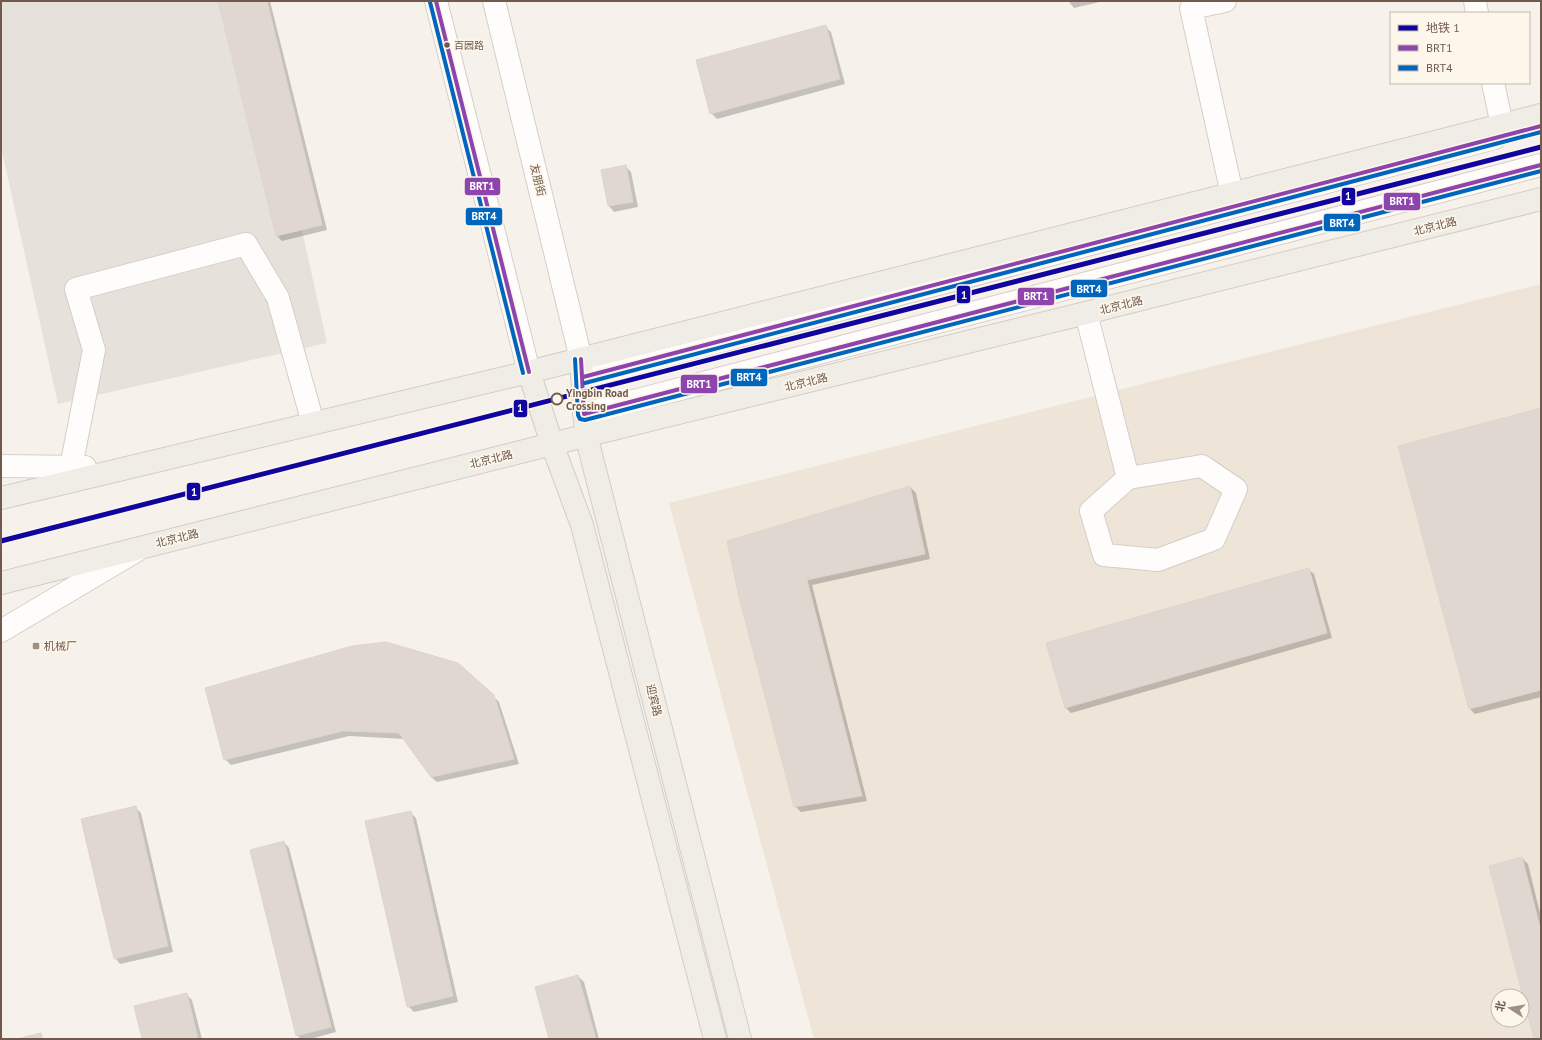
<svg xmlns="http://www.w3.org/2000/svg" width="1542" height="1040" font-family="'PT Sans','Noto Sans SC',sans-serif">
<style>
.residential{fill:#eee4d8;fill-rule:evenodd}
.industrial{fill:#e7e1db}
.shadow{fill:#0003}
.building{fill:#dfd7d0;stroke:#ded5cd}
.lines{fill:none;stroke-linecap:round;stroke-linejoin:round}
.minor-casing{stroke:#d5cec8;stroke-width:24}
.major-casing{stroke:#d4ccc7;stroke-width:24}
.minor{stroke:#fefdfc;stroke-width:22}
.major{stroke:#f0ede6;stroke-width:22}
.bus-1-casing{stroke:#fdf6eb;stroke-width:7}
.bus-2-casing{stroke:#fdf6eb;stroke-width:7}
.bus-1{stroke:#8e44ad;stroke-width:4}
.bus-2{stroke:#0065bd;stroke-width:4}
.metro-1-casing{stroke:#fdf6eb;stroke-width:8}
.metro-1{stroke:#10069f;stroke-width:5}
.bus-dot{fill:#705a4e;stroke:#fdf6eb;stroke-width:1.5}
.stop-dot{fill:#fdf6eb;stroke:#705a4e;stroke-width:2}
.poi-dot{fill:#9f8f85;stroke:#fdf6eb;stroke-width:1.5}
.labels{text-anchor:middle;stroke-width:3.5;stroke-linejoin:round;paint-order:stroke}
.bus-label{font-size:10px;fill:#705a4e;stroke:#fdf6eb;text-anchor:start}
.street-label{font-size:11px;fill:#705a4e;stroke:#fdf6eb}
.stop-label{font-size:11px;font-weight:bold;fill:#705a4e;stroke:#fdf6eb;text-anchor:start}
.poi-label{font-size:11px;fill:#705a4e;stroke:#fdf6eb;text-anchor:start}
.line-badge{stroke:#fdf6eb;stroke-width:1.5}
.badge-label{font-size:11px;text-anchor:middle;font-weight:bold;fill:#fff}
</style>
<rect width="100%" height="100%" fill="#f6f1ea"/>
<path class="residential" d="M1541,284V1039H814L669,503ZM1498,996H1522V1020H1498Z"/>
<path class="industrial" d="M1,1H251L327,343L58,404L1,147Z"/>
<path class="shadow" d="M219,1H270L327,230L282,241L277,236Z
M1068,1H1104L1074,8Z
M825,26L831,32L845,84L717,119L711,113Z
M625,166L631,172L638,207L614,212L609,206Z
M1541,409V697L1475,714L1470,709Z
M910,487L916,493L930,559L812,585L867,801L801,812L795,806L741,601Z
M1308,569L1314,574L1332,638L1071,713L1066,708Z
M352,647L493,696L499,702L519,764L437,782L431,777L404,739L349,736L231,765L225,759Z
M135,807L141,813L173,952L120,964L115,958Z
M410,812L416,818L458,1002L414,1012L408,1006Z
M284,842L289,848L336,1032L310,1039H301L297,1035Z
M1522,858L1528,864L1541,917V1039H1535Z
M578,976L584,982L599,1039H550Z
M186,994L192,1000L202,1039H143Z"/>
<path class="building" d="M218,1H267L322,225L276,236Z
M826,25L840,79L710,114L696,60Z
M626,165L633,202L608,206L601,170Z
M1541,408V690L1469,709L1398,446Z
M910,486L925,554L807,580L862,796L794,807L740,601L727,541Z
M1309,568L1327,633L1065,708L1046,643Z
M386,642L458,663L494,695L514,759L431,777L399,733L343,731L224,760L205,688L352,646Z
M136,806L168,946L114,959L81,819Z
M411,811L453,996L407,1007L365,821Z
M284,841L331,1027L296,1036L250,850Z
M1522,857L1541,931V1039H1534L1489,866Z
M578,975L596,1039H549L535,987Z
M187,993L198,1039H142L134,1006Z
M41,1033L43,1039H17Z"/>
<g class="lines">
<defs>
<path id="minor" d="M436,1L529,372
M494,1L581,359
M1225,1L1191,8L1232,194
M1475,1L1477,13
M1493,83L1502,125
M1086,313L1128,478L1091,511L1104,555L1158,560L1214,539L1236,489L1202,466L1128,478
M583,377L1495,138
M584,414L1541,165
M1,466L85,467
M71,467L94,350L76,289L246,244L278,298L313,423
M1,631L136,551"/>
<path id="major" d="M581,359L586,435L740,1039
M529,372L552,444L582,525L715,1039
M1,498L529,372L1541,115
M1,583L552,444L1086,313L1541,199"/>
</defs>
<use href="#minor" class="minor-casing"/>
<use href="#major" class="major-casing"/>
<use href="#minor" class="minor"/>
<use href="#major" class="major"/>
<defs>
<path id="bus-1" d="M436,1L529,372
M581,359L584,414L1541,165
M583,377L1541,126"/>
<path id="bus-2" d="M430,2L523,373
M575,359L578,415L580,419L585,420L1541,171
M585,383L1541,132"/>
</defs>
<use href="#bus-1" class="bus-1-casing"/>
<use href="#bus-2" class="bus-2-casing"/>
<use href="#bus-1" class="bus-1"/>
<use href="#bus-2" class="bus-2"/>
<defs>
<path id="metro-1" d="M1,541L1541,147"/>
</defs>
<use href="#metro-1" class="metro-1-casing"/>
<use href="#metro-1" class="metro-1"/>
</g>
<circle class="bus-dot" cx="447" cy="45" r="3.5"/>
<circle class="stop-dot" cx="557" cy="399" r="5.5"/>
<rect class="poi-dot" x="32" y="642" width="8" height="8" rx="2"/>
<g class="labels">
<g class="bus-label">
<text x="454" y="49">百园路</text>
</g>
<g class="street-label">
<text transform="translate(538 180) rotate(76)" y="4">友朋街</text>
<text transform="translate(1435 226) rotate(-14)" y="4">北京北路</text>
<text transform="translate(1121 305) rotate(-14)" y="4">北京北路</text>
<text transform="translate(806 382) rotate(-14)" y="4">北京北路</text>
<text transform="translate(491 459) rotate(-14)" y="4">北京北路</text>
<text transform="translate(177 538) rotate(-14)" y="4">北京北路</text>
<text transform="translate(654 700) rotate(76)" y="4">迎宾路</text>
</g>
<g class="stop-label">
<text x="566" y="397">Yingbin Road<tspan x="566" dy="13">Crossing</tspan></text>
</g>
<g class="poi-label">
<text x="44" y="650">机械厂</text>
</g>
</g>
<g class="line-badge">
<rect x="464" y="177" width="37" height="19" rx="4" fill="#8e44ad"/>
<rect x="1341" y="187" width="15" height="19" rx="4" fill="#10069f"/>
<rect x="1383" y="192" width="38" height="19" rx="4" fill="#8e44ad"/>
<rect x="465" y="207" width="38" height="19" rx="4" fill="#0065bd"/>
<rect x="1323" y="213" width="38" height="19" rx="4" fill="#0065bd"/>
<rect x="1070" y="279" width="38" height="19" rx="4" fill="#0065bd"/>
<rect x="956" y="285" width="15" height="19" rx="4" fill="#10069f"/>
<rect x="1017" y="287" width="38" height="19" rx="4" fill="#8e44ad"/>
<rect x="730" y="368" width="38" height="19" rx="4" fill="#0065bd"/>
<rect x="680" y="374" width="38" height="20" rx="4" fill="#8e44ad"/>
<rect x="513" y="399" width="15" height="19" rx="4" fill="#10069f"/>
<rect x="186" y="482" width="15" height="19" rx="4" fill="#10069f"/>
</g>
<g class="badge-label">
<text x="482" y="190">BRT1</text>
<text x="1348" y="200">1</text>
<text x="1402" y="205">BRT1</text>
<text x="484" y="220">BRT4</text>
<text x="1342" y="227">BRT4</text>
<text x="1089" y="293">BRT4</text>
<text x="964" y="299">1</text>
<text x="1036" y="300">BRT1</text>
<text x="749" y="381">BRT4</text>
<text x="699" y="388">BRT1</text>
<text x="520" y="412">1</text>
<text x="194" y="496">1</text>
</g>
<rect width="1542" height="1040" fill="none" stroke="#705a4e" stroke-width="4"/>
<rect x="1390" y="12" width="140" height="72" fill="#fdf6eb" stroke="#c5b8ac"/>
<rect x="1398" y="25" width="20" height="6" fill="#10069f" stroke="#c5b8ac"/>
<text x="1426" y="32" font-size="12" fill="#705a4e">地铁 1</text>
<rect x="1398" y="45" width="20" height="6" fill="#8e44ad" stroke="#c5b8ac"/>
<text x="1426" y="52" font-size="12" fill="#705a4e">BRT1</text>
<rect x="1398" y="65" width="20" height="6" fill="#0065bd" stroke="#c5b8ac"/>
<text x="1426" y="72" font-size="12" fill="#705a4e">BRT4</text>
<g transform="translate(1510 1008) rotate(282)"><circle r="19" fill="#fdf6eb" stroke="#c5b8ac"/>
<path d="M0-3L7 15L0 10L-7 15Z" fill="#9f8f85"/>
<text y="-6" font-size="11" font-weight="bold" text-anchor="middle" fill="#705a4e">北</text>
</g>
</svg>
